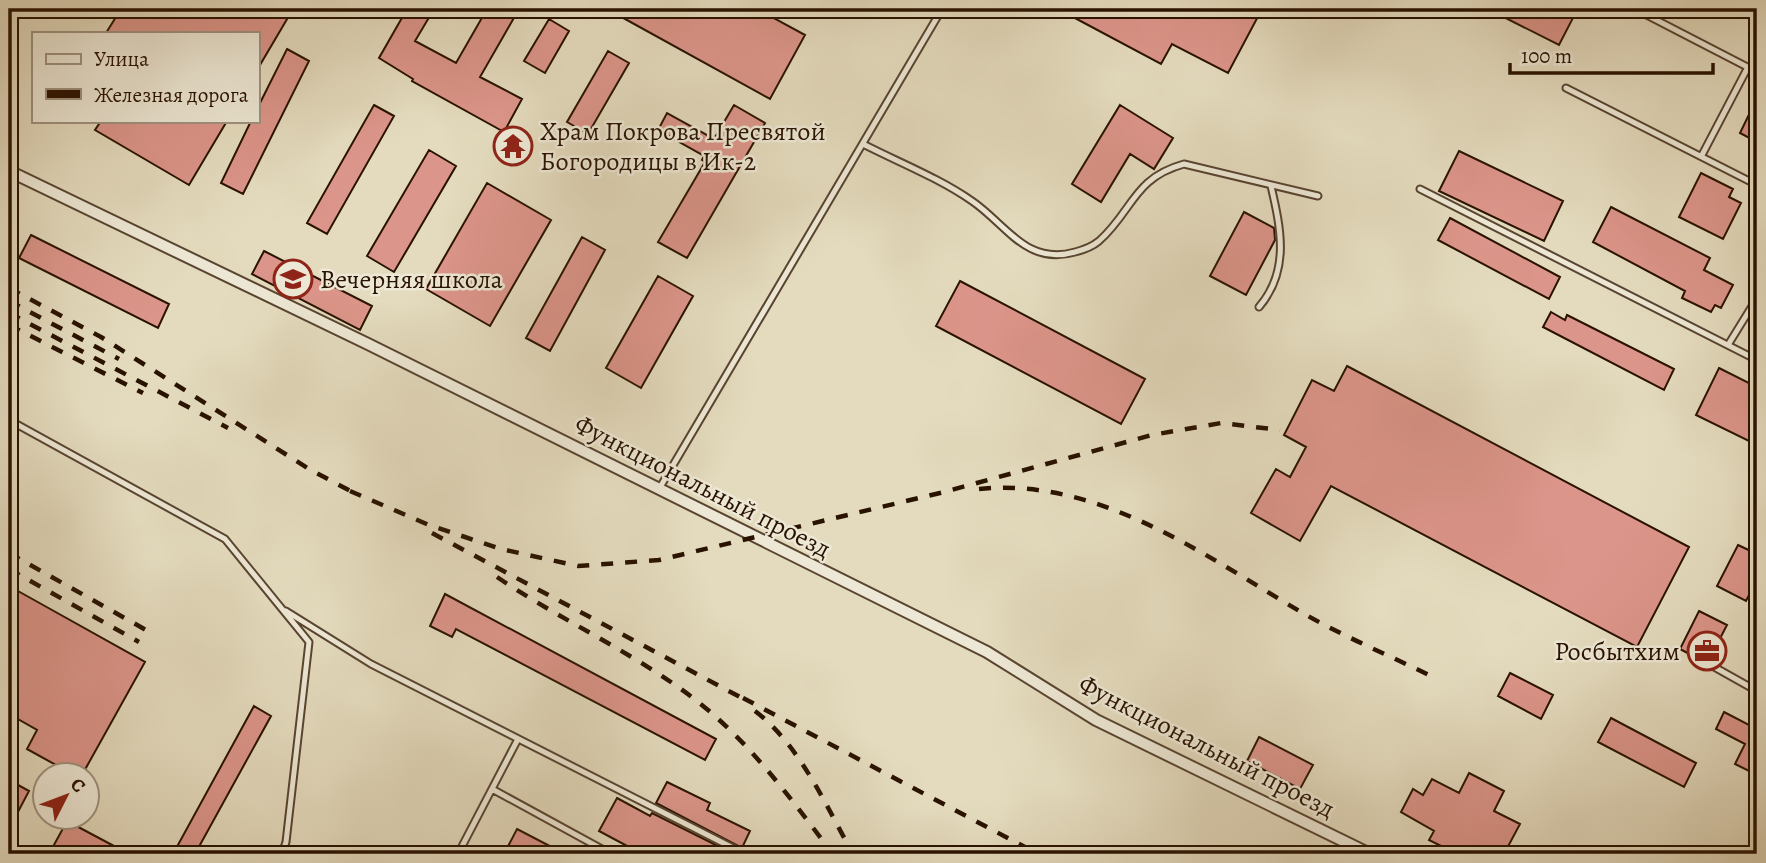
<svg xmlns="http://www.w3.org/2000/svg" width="1766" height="863" font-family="Alegreya,serif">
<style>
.building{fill:#dc958a;stroke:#291200;stroke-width:2}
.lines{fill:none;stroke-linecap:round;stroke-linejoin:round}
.service-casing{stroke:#584430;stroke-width:9}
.minor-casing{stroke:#584430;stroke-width:14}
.service{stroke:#ede8d5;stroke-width:5}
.minor{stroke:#ede8d5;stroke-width:10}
.rail{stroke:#291200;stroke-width:4.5;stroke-dasharray:12 12;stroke-linecap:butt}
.labels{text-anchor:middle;stroke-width:5;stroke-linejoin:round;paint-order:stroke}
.poi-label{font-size:26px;fill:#291200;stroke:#ede8d5;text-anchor:start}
.street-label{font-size:26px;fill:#291200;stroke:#ede8d5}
</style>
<rect width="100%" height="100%" fill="#e4dbbe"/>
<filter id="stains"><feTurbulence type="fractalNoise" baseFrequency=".00286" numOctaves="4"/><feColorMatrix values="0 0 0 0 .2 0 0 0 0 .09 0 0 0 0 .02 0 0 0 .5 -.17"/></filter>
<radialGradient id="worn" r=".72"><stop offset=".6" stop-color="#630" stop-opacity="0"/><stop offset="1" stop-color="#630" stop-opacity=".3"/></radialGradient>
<path class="building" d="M121,9H293L257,70V33H106Z
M407,9H434L415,41L456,63L487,9H519L480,77L522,99L504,132L412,81L413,79L379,58Z
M607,9H757L805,35L770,99Z
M1058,9H1262L1228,73L1172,44L1161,64Z
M1488,9H1566L1575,14L1559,45Z
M549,19L569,31L545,73L524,61Z
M287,49L309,61L243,194L221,183L251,121H257V109Z
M608,51L629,63L588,134L567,122Z
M1757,98V132L1753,140L1740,133Z
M374,105L394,116L327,234L307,223Z
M734,105L765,123L687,258L658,242L705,162L702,160L704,156L658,130L667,113L714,139Z
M1120,105L1173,138L1154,169L1130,154L1101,202L1072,184Z
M101,121H227L189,185L95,130Z
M429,150L456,166L394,272L367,256Z
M1459,151L1563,201L1544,241L1439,191Z
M1701,173L1733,189L1729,197L1741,203L1723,239L1679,217Z
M487,183L551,220L490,326L426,289Z
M1611,207L1710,258L1704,270L1733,285L1721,308L1715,305L1711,312L1682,298L1685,291L1593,242Z
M1244,212L1274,228L1275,240L1246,295L1210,276Z
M1450,218L1560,277L1549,299L1438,240Z
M31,235L169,304L158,328L19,258Z
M582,237L605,250L550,351L526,338Z
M264,251L372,306L360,330L252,274Z
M658,276L693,296L641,388L606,368Z
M960,281L1145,379L1121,424L936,326Z
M1551,312L1565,320L1567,315L1674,369L1664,390L1543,327Z
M1347,366L1689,547L1637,647L1331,486L1300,541L1251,513L1276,469L1290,477L1306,447L1284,435L1312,380L1334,391Z
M1719,368L1757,387V445L1696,415Z
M1738,545L1757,554V599L1749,595L1746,601L1717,586Z
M9,586L145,662L82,775H74L27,749L37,730L9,714Z
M445,594L716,739L705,760L456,629L452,637L430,626Z
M1699,611L1727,625L1710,658L1701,654L1695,657L1680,649Z
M1510,673L1553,695L1541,719L1498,696Z
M254,706L271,716L195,854H173Z
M1724,712L1757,729V775L1735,764L1745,744L1716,729Z
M1611,718L1696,763L1684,787L1598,742Z
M1259,737L1313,765L1300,789L1247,761Z
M1469,773L1504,791L1494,811L1520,824L1504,854H1457L1429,840L1434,831L1401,812L1413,789L1423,795L1432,779L1459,793Z
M9,780L29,791L9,829Z
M667,782L710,803L707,810L750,831L742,848L656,803Z
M617,798L650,816L652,813L734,854H642L599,831Z
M67,821L129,854H49Z
M517,829L565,854H504Z"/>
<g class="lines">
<defs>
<path id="service" d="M1635,9L1757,72
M1566,88L1757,185
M863,144C898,162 939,178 972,201C1006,224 1026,266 1075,252C1083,250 1093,246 1099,241C1133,211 1133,178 1184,164L1318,196
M1702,155L1748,67
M1420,189L1757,360
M1259,307C1290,271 1281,229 1271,186
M1728,345L1757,298
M9,420L225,539L309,642L286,842L282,854
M659,489L942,9
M286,611L371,664L737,850
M1700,659L1757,691
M492,789L611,854
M458,854L518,739"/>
<path id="minor" d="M9,171L368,344L987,652L1096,720L1370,854"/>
</defs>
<use href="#service" class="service-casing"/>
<use href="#minor" class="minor-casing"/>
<use href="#service" class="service"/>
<use href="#minor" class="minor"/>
<path class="rail" d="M9,288L101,337L309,469L358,495
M9,301L119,359
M9,313L228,428
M9,325L143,393
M979,489C1098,477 1204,555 1301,612C1344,637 1391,656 1435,678
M350,491L429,525L501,549L578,566L659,560L944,492L1152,435L1221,423L1280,430
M432,533L740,697
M9,553L146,630
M9,569L139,642
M497,577C566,624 655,662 716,717C761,757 797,807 833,854
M743,698L1038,854
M755,711C800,745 826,806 853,854"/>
</g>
<defs>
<symbol id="temple-ring" viewBox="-11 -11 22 22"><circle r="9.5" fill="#ede8d5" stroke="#8f2418" stroke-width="1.5"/><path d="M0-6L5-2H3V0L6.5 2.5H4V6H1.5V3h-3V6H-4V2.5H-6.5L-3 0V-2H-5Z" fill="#8f2418"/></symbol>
<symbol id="school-ring" viewBox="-11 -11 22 22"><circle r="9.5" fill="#ede8d5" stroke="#8f2418" stroke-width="1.5"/><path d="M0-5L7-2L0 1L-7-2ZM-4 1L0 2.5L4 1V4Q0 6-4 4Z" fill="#8f2418"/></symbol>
<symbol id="office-ring" viewBox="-11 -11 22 22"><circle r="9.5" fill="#ede8d5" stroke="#8f2418" stroke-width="1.5"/><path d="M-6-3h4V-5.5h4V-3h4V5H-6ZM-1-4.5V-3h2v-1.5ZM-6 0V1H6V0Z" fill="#8f2418"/></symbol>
</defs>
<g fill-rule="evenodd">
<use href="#temple-ring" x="491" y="124" width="44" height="44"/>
<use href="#school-ring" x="271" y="257" width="44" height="44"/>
<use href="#office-ring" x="1685" y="629" width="44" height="44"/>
</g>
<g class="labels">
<g class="poi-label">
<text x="540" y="140">Храм Покрова Пресвятой<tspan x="540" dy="30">Богородицы в Ик-2</tspan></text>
<text x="320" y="288">Вечерняя школа</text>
<text x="1680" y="660" text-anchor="end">Росбытхим</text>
</g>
<g class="street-label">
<text transform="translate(703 486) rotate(27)" y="9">Функциональный проезд</text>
<text transform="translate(1207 746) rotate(27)" y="9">Функциональный проезд</text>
</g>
</g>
<rect width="1766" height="863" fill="none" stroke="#e4dbbe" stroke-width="35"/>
<rect x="10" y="10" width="1745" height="842" fill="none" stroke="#291200" stroke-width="3.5"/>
<rect x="18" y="18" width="1731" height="828" fill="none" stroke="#291200" stroke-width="2"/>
<rect x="32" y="32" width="228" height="91" fill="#ede8d5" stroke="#9f9280" stroke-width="2"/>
<rect x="46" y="54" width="35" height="10" fill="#ede8d5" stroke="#9f9280" stroke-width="2"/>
<text x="94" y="66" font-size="21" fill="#291200">Улица</text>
<rect x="46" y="89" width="35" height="10" fill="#291200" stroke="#9f9280" stroke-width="2"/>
<text x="94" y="102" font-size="21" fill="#291200">Железная дорога</text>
<g transform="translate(66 796) rotate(48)"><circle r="33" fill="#ede8d5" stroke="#9f9280" stroke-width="2"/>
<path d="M0-5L12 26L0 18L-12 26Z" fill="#8f2418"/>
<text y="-10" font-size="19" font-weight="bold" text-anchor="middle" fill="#291200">С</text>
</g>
<path d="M1510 63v10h203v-10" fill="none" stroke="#291200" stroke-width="3.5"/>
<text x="1521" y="63" font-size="21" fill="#291200" stroke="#ede8d5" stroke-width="5" paint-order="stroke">100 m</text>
<rect width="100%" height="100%" filter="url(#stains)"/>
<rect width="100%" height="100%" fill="url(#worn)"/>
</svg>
